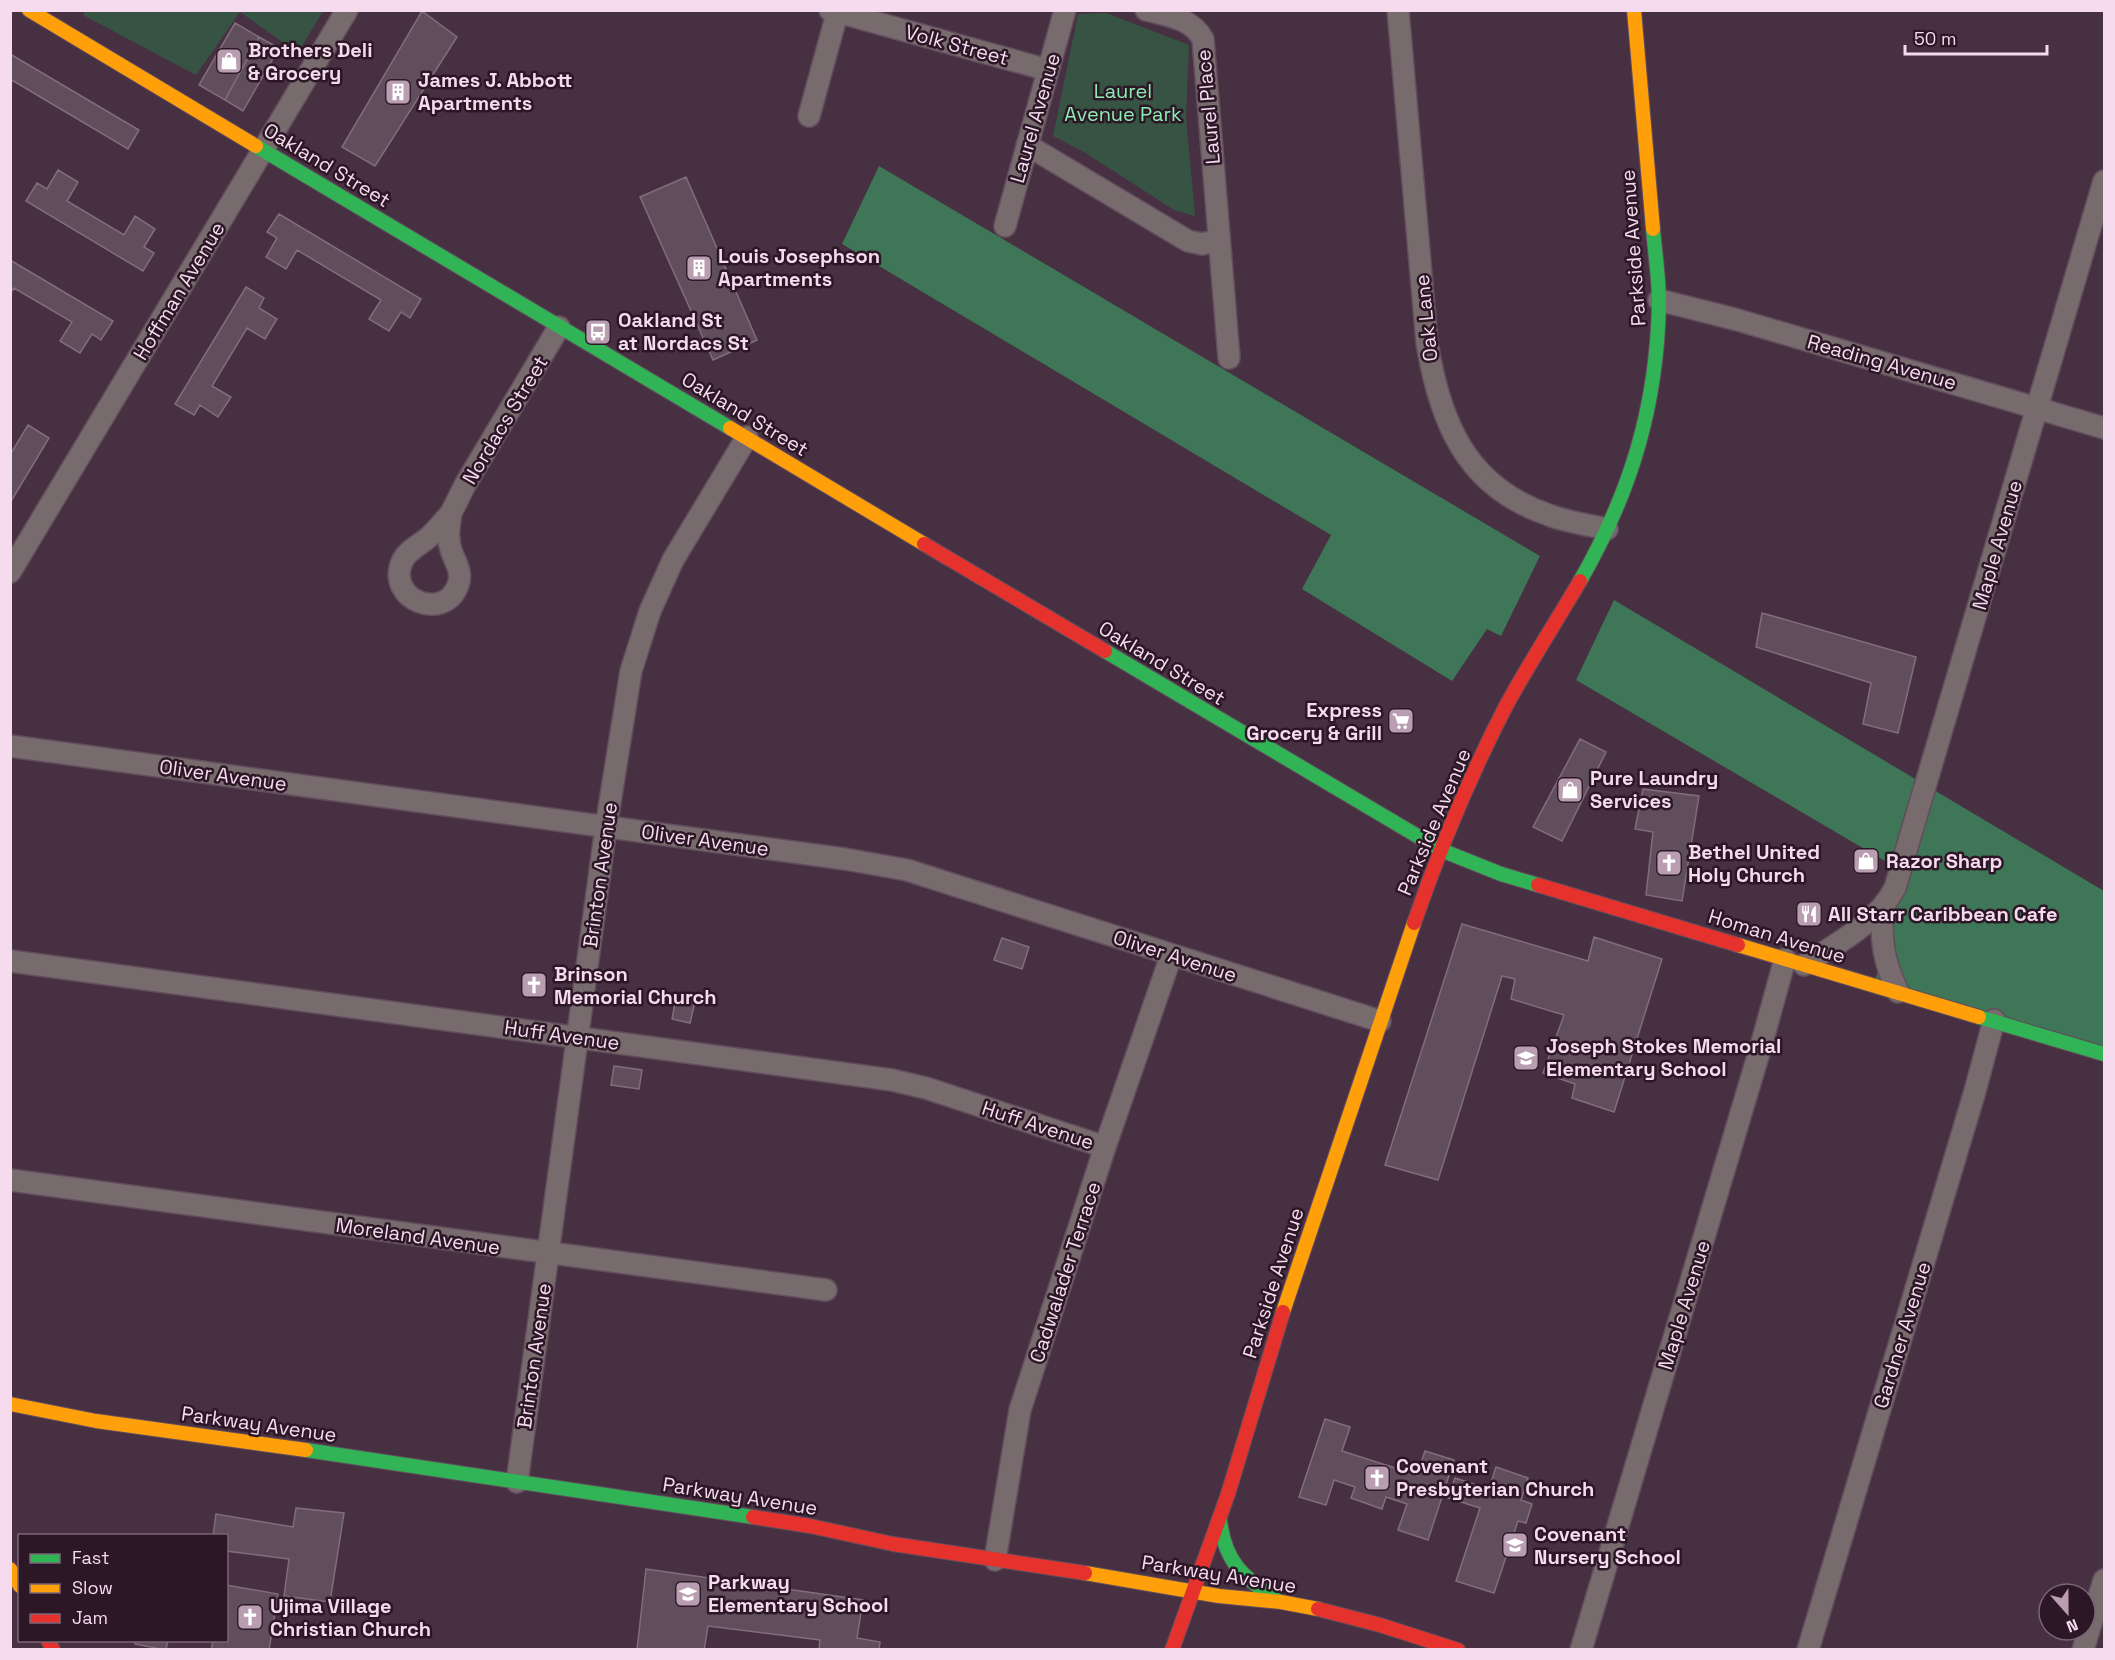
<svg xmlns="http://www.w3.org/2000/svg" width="2115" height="1660" font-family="'Space Grotesk',sans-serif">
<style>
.green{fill:#375343}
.forest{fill:#3e7657}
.building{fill:#614e5d;stroke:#816d7c;stroke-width:1.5}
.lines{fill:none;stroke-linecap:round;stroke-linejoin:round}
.street-casing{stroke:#614d5d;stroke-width:24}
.fast-casing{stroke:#614d5d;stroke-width:16}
.slow-casing{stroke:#614d5d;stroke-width:16}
.jam-casing{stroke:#614d5d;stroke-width:16}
.street{stroke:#786b6d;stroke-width:21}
.fast{stroke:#30b455;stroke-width:14}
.slow{stroke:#ff9f0a;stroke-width:14}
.jam{stroke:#e5322d;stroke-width:14}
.labels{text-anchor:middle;stroke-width:5;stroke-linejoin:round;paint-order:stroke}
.street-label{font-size:20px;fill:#f6daee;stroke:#2b1726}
.poi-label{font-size:20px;font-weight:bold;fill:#f6daee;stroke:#2b1726;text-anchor:start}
.park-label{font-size:20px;fill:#8cecb2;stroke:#2b1726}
</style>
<rect width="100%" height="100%" fill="#473042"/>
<path class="green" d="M86,11V10L323,11L298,53L240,12L196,75L83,15Z
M1106,13L1189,45L1186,117L1195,216L1174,210L1084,152L1053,136L1078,14Z"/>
<path class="forest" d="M879,166L1540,556L1501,636L1487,629L1452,681L1302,589L1331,535L842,244Z
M1614,600L2104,891V1059L1874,986L1902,871L1576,680Z"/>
<path class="building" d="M422,11L457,37L375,166L342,147Z
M235,23L259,37L225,100L199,85Z
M259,37L279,48L243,111L225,100Z
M10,54L139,130L128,149L10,79Z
M58,170L78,182L67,201L124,235L135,216L155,229L144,247L154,253L143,271L26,201L37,183L47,189Z
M686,177L757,340L713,360L640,197Z
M279,214L421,299L410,318L401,312L389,331L369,319L381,300L297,250L286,269L266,257L277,238L267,232Z
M10,260L113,321L101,340L92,334L80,353L60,341L72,322L14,288L10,294Z
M246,287L264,298L259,308L277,319L265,339L247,328L212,386L231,397L218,417L200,405L194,415L175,404Z
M28,425L49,438L10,503V455Z
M1762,613L1916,657L1898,733L1863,724L1871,683L1756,647Z
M1580,739L1606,752L1562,841L1533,827Z
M1643,789L1699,796L1682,901L1646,895L1653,832L1635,829Z
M1462,924L1588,961L1594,937L1662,959L1614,1112L1572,1098L1575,1084L1543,1073L1564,1015L1511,999L1515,979L1502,976L1438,1180L1385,1165Z
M1002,938L1029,947L1022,969L994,960Z
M676,998L695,1002L690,1023L672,1019Z
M614,1066L642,1070L639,1089L611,1085Z
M1325,1419L1350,1427L1342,1451L1417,1475L1425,1451L1454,1460L1428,1540L1398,1530L1407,1504L1386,1497L1382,1509L1351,1498L1355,1487L1334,1480L1326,1505L1299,1497Z
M1496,1467L1528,1478L1521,1500L1532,1504L1526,1523L1518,1521L1494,1593L1456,1581L1480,1508L1442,1496L1445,1488L1451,1489L1455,1478L1489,1489Z
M296,1508L344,1513L330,1602L284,1596L289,1559L226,1551V1536H213L216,1514L293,1527Z
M646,1569L863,1600L857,1638L880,1642L879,1650H819L820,1640L708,1626L704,1650H637Z
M226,1585L278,1594L269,1650H211L213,1640H226Z
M136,1640H168L166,1650L135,1644Z"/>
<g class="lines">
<defs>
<path id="street" d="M830,10L1048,70
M1146,10C1169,16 1191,18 1203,39L1229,358
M1398,10L1427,343C1440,422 1466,487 1549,515C1567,522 1588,525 1607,529
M809,116L838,10
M1027,145L1188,241L1202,244L1219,240
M1005,226L1065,10
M1659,300L1738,320L2104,428
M451,513C449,526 447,538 451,550C455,562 463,572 458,585C444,623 386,599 402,562C406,551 420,545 429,537C437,530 444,521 451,513Z
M451,513L465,485L559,327
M10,572L347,10
M10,746L845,859L907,870L1380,1021
M1883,908C1880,941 1884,962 1898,992
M10,961L892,1080L926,1088L1105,1147
M1804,965C1836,944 1877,923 1895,888L2104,181
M10,1180L826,1290
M517,1482L606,827L631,671L650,611L673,560L747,437
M995,1560L1020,1410L1105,1147L1171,956
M1581,1650L1761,1046L1785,959
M1808,1650L1975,1091L1994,1020
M2083,1650L2104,1580"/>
<path id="fast" d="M256,146L730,428
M1580,581C1631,492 1657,406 1659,303C1659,278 1655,253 1653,229
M1105,651L1441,850L1501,874L1538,885
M1979,1017L2104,1054
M306,1450L753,1517
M1220,1521C1225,1563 1244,1578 1277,1600"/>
<path id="slow" d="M29,10L256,146
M1634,10L1653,229
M730,428L924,544
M1738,945L1979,1017
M1283,1312L1414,923
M10,1404L96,1421L306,1450
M10,1569L20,1586
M1085,1573L1219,1596L1281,1602L1318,1609"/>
<path id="jam" d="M924,544L1105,651
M1538,885L1738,945
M1414,923C1440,848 1470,775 1507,704C1530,662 1556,622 1580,581
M753,1517L810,1526L893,1544L1085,1573
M1318,1609L1380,1625L1458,1650
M48,1640L53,1650
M1172,1650L1228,1494L1283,1312"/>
</defs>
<use href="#street" class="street-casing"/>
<use href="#fast" class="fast-casing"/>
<use href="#slow" class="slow-casing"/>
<use href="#jam" class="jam-casing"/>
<use href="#street" class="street"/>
<use href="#fast" class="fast"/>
<use href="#slow" class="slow"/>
<use href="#jam" class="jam"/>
</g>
<defs>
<symbol id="shop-square" viewBox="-11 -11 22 22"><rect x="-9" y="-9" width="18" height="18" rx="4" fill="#b99eb2" stroke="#2b1726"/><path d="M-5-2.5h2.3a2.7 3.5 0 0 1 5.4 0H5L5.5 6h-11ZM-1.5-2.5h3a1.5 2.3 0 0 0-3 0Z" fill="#fff"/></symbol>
<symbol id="building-square" viewBox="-11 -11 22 22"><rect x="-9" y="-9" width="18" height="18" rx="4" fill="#b99eb2" stroke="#2b1726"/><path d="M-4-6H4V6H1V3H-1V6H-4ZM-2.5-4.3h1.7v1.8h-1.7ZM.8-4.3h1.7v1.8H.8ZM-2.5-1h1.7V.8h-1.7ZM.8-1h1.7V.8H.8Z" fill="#fff"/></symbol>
<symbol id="bus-square" viewBox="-11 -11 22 22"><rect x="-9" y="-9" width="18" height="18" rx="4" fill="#b99eb2" stroke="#2b1726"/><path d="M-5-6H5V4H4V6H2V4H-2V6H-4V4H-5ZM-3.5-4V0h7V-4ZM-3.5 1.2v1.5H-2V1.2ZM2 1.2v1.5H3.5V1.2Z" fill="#fff"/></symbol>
<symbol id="supermarket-square" viewBox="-11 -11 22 22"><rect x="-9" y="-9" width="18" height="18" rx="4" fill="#b99eb2" stroke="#2b1726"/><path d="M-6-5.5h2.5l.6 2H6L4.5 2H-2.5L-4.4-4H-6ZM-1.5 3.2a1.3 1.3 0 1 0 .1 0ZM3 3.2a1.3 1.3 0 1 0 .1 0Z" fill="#fff"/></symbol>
<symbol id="church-square" viewBox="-11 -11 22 22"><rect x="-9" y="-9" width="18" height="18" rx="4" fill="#b99eb2" stroke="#2b1726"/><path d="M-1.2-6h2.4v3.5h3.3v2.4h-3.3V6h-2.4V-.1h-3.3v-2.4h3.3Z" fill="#fff"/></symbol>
<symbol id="restaurant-square" viewBox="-11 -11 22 22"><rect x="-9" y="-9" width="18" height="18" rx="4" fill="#b99eb2" stroke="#2b1726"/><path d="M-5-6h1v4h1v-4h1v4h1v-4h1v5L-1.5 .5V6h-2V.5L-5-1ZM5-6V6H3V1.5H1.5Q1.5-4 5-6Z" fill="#fff"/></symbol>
<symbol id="school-square" viewBox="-11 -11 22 22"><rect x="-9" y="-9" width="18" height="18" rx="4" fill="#b99eb2" stroke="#2b1726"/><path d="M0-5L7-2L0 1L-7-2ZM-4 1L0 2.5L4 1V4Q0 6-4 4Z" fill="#fff"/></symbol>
</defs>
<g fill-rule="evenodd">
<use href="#shop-square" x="214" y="46" width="30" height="30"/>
<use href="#building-square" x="383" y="77" width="30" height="30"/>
<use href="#building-square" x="684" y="253" width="30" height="30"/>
<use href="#bus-square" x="583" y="317" width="30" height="30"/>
<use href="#supermarket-square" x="1386" y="706" width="30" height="30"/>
<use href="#shop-square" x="1555" y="775" width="30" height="30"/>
<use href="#shop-square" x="1851" y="846" width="30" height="30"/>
<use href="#church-square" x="1654" y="848" width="30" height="30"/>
<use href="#restaurant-square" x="1794" y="899" width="30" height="30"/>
<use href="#church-square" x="519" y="970" width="30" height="30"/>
<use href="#school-square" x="1511" y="1043" width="30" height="30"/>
<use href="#church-square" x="1362" y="1463" width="30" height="30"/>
<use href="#school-square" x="1500" y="1530" width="30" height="30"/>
<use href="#school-square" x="673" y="1579" width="30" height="30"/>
<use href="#church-square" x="235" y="1602" width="30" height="30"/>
</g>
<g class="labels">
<g class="street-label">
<text transform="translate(957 45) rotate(15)" y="7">Volk Street</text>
<text transform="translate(1208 107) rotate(-95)" y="7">Laurel Place</text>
<text transform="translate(1035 118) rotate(-74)" y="7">Laurel Avenue</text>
<text transform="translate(327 165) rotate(31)" y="7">Oakland Street</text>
<text transform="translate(1633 248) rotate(-94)" y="7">Parkside Avenue</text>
<text transform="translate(179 291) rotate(-59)" y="7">Hoffman Avenue</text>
<text transform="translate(1426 318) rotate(-96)" y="7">Oak Lane</text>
<text transform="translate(1882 362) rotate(16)" y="7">Reading Avenue</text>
<text transform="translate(745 414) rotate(31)" y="7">Oakland Street</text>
<text transform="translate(505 420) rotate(-59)" y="7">Nordacs Street</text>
<text transform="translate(1997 545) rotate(-74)" y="7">Maple Avenue</text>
<text transform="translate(1162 663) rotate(31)" y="7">Oakland Street</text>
<text transform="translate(223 775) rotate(8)" y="7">Oliver Avenue</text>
<text transform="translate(1434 822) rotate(-67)" y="7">Parkside Avenue</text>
<text transform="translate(705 840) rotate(8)" y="7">Oliver Avenue</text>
<text transform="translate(600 875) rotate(-82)" y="7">Brinton Avenue</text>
<text transform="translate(1777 936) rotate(17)" y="7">Homan Avenue</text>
<text transform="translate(1175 956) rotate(18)" y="7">Oliver Avenue</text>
<text transform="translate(562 1035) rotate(8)" y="7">Huff Avenue</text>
<text transform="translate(1038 1125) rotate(18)" y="7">Huff Avenue</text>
<text transform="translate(418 1236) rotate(8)" y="7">Moreland Avenue</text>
<text transform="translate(1065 1272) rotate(-72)" y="7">Cadwalader Terrace</text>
<text transform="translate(1273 1283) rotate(-72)" y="7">Parkside Avenue</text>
<text transform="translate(1684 1305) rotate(-73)" y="7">Maple Avenue</text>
<text transform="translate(1902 1335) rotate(-73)" y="7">Gardner Avenue</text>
<text transform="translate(534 1356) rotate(-82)" y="7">Brinton Avenue</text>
<text transform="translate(259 1424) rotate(8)" y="7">Parkway Avenue</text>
<text transform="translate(740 1496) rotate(9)" y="7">Parkway Avenue</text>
<text transform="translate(1219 1574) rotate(9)" y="7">Parkway Avenue</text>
</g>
<g class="poi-label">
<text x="248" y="57">Brothers Deli<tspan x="248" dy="23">&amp; Grocery</tspan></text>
<text x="418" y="87">James J. Abbott<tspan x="418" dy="23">Apartments</tspan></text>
<text x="718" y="263">Louis Josephson<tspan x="718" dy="23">Apartments</tspan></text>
<text x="618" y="327">Oakland St<tspan x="618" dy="23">at Nordacs St</tspan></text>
<text x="1382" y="717" text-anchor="end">Express<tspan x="1382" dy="23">Grocery &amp; Grill</tspan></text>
<text x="1590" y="785">Pure Laundry<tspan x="1590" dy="23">Services</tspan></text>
<text x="1688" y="859">Bethel United<tspan x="1688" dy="23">Holy Church</tspan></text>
<text x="1886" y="868">Razor Sharp</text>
<text x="1828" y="921">All Starr Caribbean Cafe</text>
<text x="554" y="981">Brinson<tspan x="554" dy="23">Memorial Church</tspan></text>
<text x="1546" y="1053">Joseph Stokes Memorial<tspan x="1546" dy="23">Elementary School</tspan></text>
<text x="1396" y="1473">Covenant<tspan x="1396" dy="23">Presbyterian Church</tspan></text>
<text x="1534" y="1541">Covenant<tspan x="1534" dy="23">Nursery School</tspan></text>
<text x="708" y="1589">Parkway<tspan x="708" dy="23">Elementary School</tspan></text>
<text x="270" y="1613">Ujima Village<tspan x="270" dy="23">Christian Church</tspan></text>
</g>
<g class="park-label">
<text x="1123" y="98">Laurel<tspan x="1123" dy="23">Avenue Park</tspan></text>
</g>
</g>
<rect width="2115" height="1660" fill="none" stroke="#f6daee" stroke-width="24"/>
<rect x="18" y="1534" width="210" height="108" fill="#2b1726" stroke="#7c6576" stroke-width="1.5"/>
<rect x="30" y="1554" width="30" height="9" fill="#30b455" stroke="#7c6576" stroke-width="1.5"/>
<text x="72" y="1564" font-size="18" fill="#f6daee">Fast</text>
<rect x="30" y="1584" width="30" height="9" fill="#ff9f0a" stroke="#7c6576" stroke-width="1.5"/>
<text x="72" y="1594" font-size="18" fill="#f6daee">Slow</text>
<rect x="30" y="1614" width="30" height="9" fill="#e5322d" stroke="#7c6576" stroke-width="1.5"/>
<text x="72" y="1624" font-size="18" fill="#f6daee">Jam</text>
<g transform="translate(2067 1612) rotate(159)"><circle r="28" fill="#2b1726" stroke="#7c6576" stroke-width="1.5"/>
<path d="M0-4.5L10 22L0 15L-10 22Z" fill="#b99eb2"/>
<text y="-9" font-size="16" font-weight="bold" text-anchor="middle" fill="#f6daee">N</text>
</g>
<path d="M1905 45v9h142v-9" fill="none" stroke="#f6daee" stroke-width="3"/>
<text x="1914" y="45" font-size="18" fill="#f6daee" stroke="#2b1726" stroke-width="4.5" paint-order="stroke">50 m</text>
</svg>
